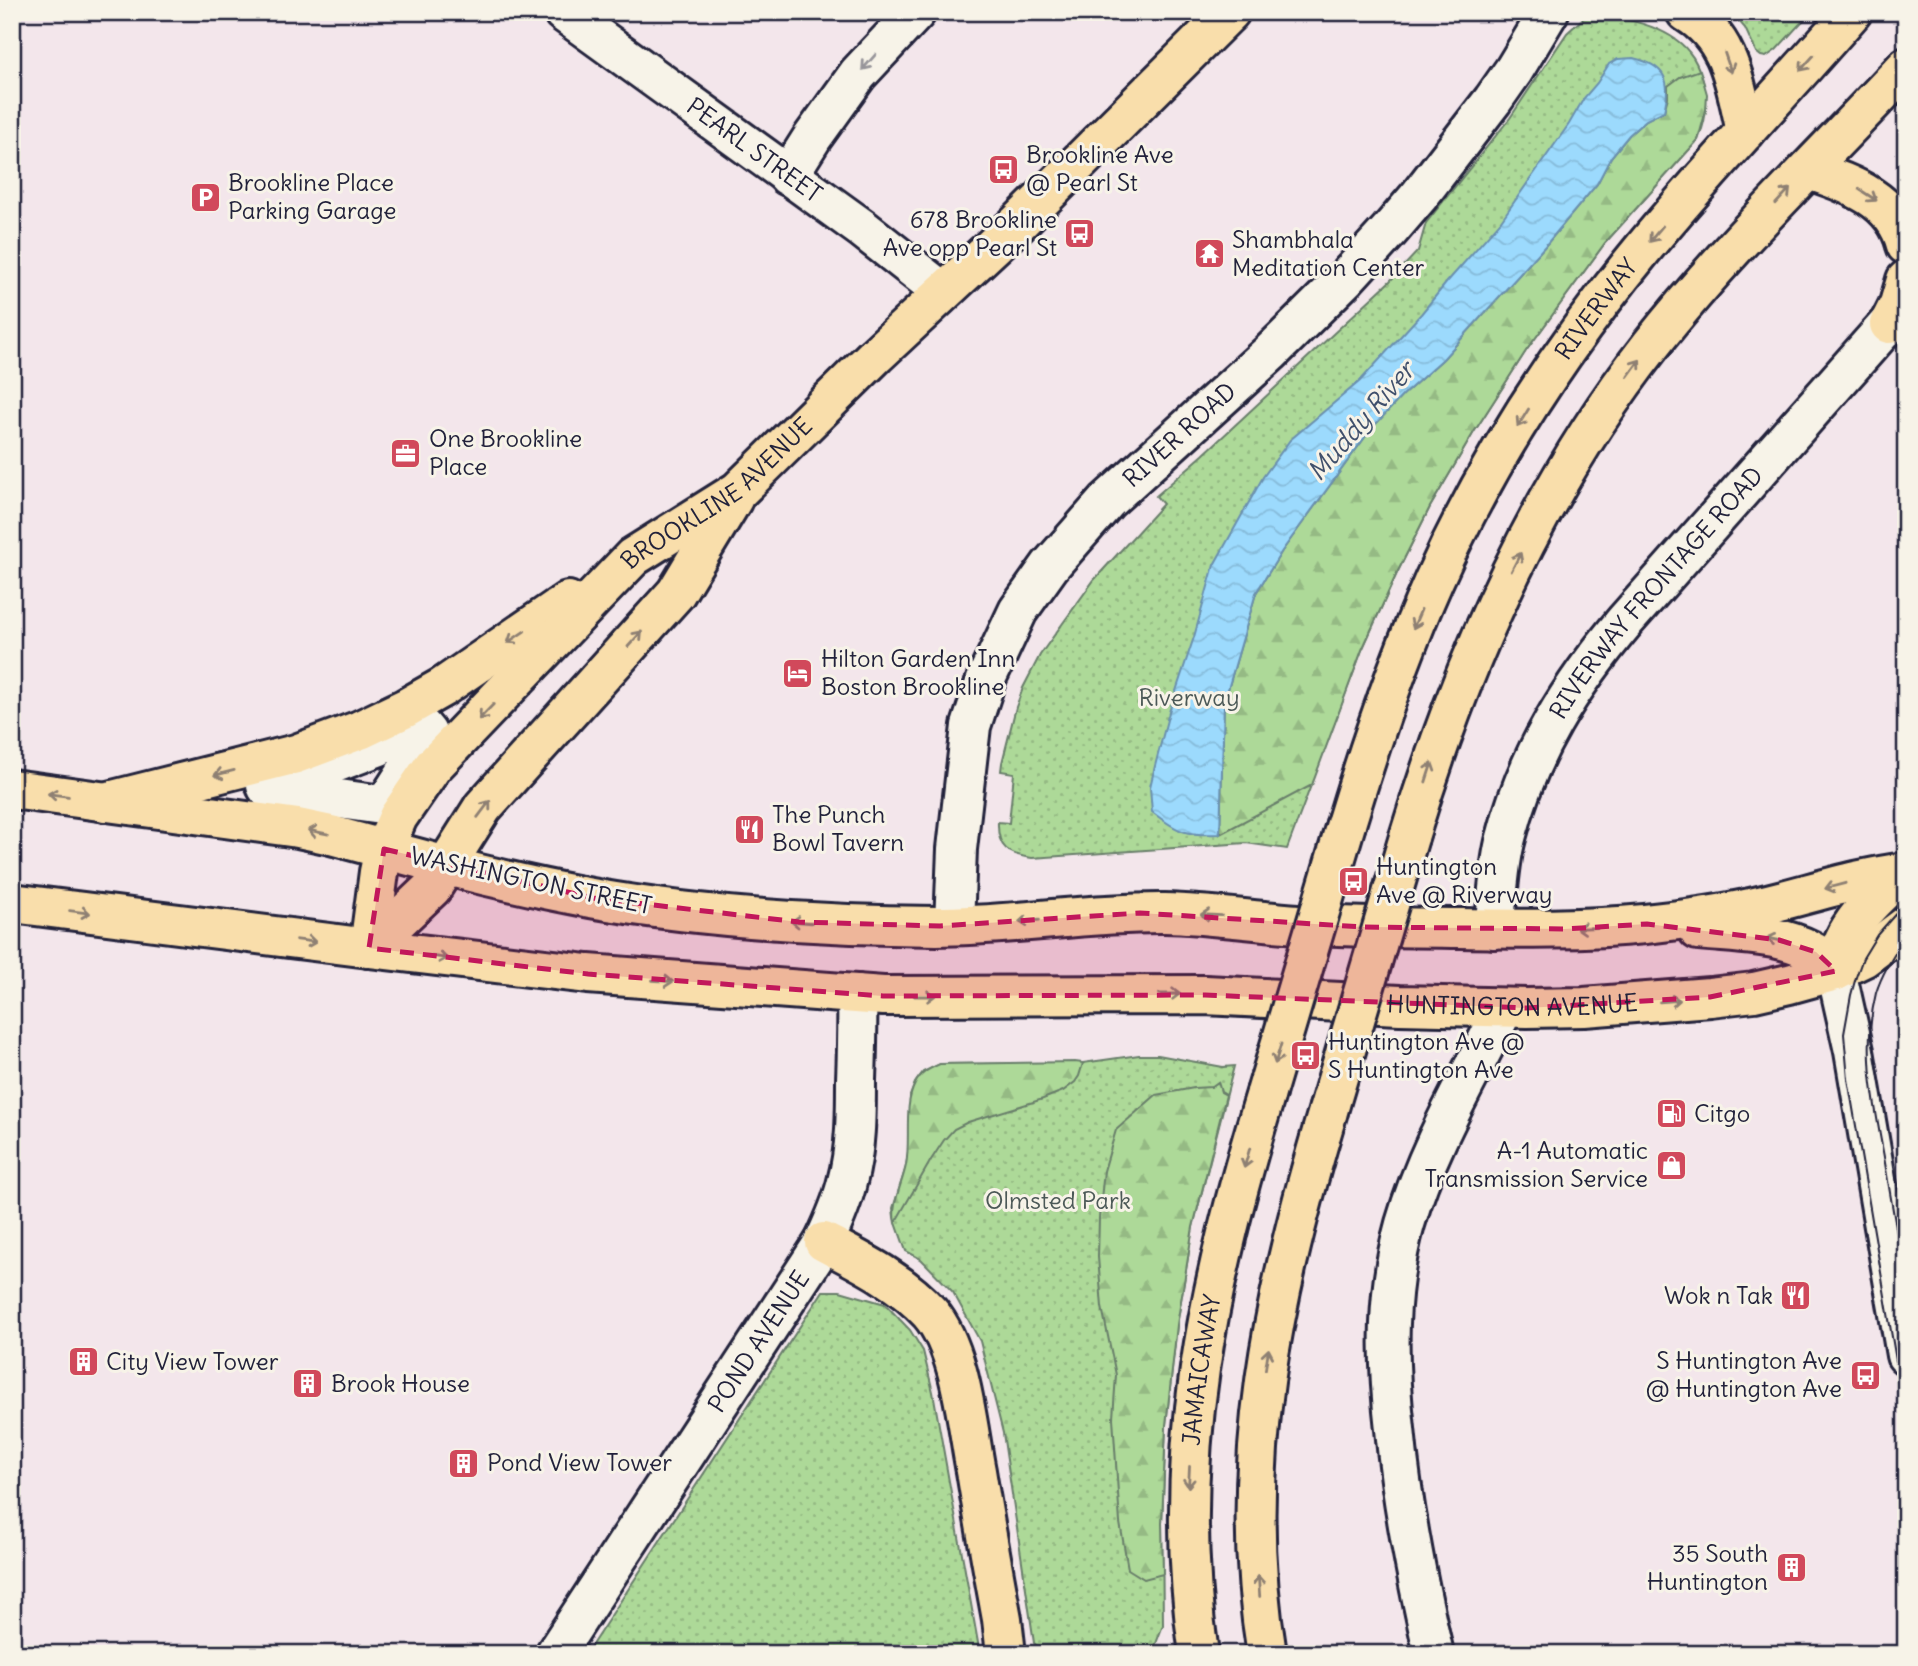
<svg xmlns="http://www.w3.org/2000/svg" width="1918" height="1666" font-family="Delius,sans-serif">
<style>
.grass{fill:url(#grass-dots);stroke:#687e6a;stroke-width:2}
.forest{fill:url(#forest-firs);stroke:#687e6a;stroke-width:2}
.water{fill:url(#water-waves);stroke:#6b90af;stroke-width:2}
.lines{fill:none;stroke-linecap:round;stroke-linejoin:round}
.street-casing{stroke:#22223b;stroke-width:44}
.secondary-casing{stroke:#22223b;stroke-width:44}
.primary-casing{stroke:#22223b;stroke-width:44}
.highway-casing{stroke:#22223b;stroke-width:44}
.street{stroke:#f7f3e8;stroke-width:38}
.secondary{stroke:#f7f3e8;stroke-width:38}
.primary{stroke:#f9deab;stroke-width:38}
.highway{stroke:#f9deab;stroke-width:38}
.tram{stroke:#22223b;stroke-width:2}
.highway-bridge-casing{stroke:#22223b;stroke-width:44;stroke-linecap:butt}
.highway-bridge{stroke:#f9deab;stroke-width:38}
.oneway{stroke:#97959a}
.oneway2{stroke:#8e8073}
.marked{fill:#c2185b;fill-opacity:0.2;stroke:#c2185b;stroke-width:5;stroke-dasharray:14 9;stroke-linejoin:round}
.labels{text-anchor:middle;stroke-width:6;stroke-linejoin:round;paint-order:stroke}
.street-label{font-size:24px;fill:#22223b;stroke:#f7f3e8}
.poi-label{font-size:24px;fill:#22223b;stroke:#f7f3e8;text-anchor:start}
.park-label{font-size:24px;fill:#4c5957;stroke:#f7f3e8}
.water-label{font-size:26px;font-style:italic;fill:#40506c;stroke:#f7f3e8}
</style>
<defs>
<pattern id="grass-dots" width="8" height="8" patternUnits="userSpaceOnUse" patternTransform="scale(1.75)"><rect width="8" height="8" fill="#add998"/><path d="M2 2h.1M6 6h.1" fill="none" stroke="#95ba84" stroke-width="1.8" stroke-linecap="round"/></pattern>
<pattern id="forest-firs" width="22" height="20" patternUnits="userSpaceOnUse" patternTransform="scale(1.75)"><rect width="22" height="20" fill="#add998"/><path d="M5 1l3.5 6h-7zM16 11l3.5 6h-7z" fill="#95ba84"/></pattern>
<pattern id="water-waves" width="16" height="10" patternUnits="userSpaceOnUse" patternTransform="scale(1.75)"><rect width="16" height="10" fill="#9cdafd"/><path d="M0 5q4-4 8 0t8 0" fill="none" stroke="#86bbda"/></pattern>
</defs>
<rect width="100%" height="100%" fill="#f3e6eb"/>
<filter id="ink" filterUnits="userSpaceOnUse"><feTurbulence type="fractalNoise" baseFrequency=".0143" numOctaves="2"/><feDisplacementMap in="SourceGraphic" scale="14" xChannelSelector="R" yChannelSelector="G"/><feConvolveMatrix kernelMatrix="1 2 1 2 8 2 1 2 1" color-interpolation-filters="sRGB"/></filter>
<g filter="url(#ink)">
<path class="grass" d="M1731,12H1811L1776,50L1766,57L1761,56L1756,52L1745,28Z
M1589,13C1620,17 1668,25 1689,52C1696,60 1700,71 1703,81C1709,101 1706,121 1698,140L1605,243L1526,351L1474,432L1430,507L1397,573L1362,650L1287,849L1246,843L1032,858C1009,855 997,848 998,822L1009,823L1014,773L1001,771L1002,763L1016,707L1023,688L1040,655L1094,580L1163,504L1156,496L1203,455L1390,281L1418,251L1426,223L1510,118L1567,33Z
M1139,1055H1158L1223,1067L1234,1066L1193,1227L1177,1325L1166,1425L1162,1523L1163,1625L1152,1654H1044L1034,1643L1003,1433L980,1341L953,1292L921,1259L906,1251L894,1217L893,1208L906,1167L909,1144L910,1096L915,1083L923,1072L940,1064L1083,1063Z
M823,1291H840L885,1304L910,1330L923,1351L933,1392L980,1654H586Z"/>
<path class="forest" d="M1700,70L1707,94L1706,110L1698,140L1605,243L1526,351L1474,432L1430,507L1397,573L1362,650L1312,785L1220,834L1224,703L1256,593L1282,551L1371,429L1403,395L1443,359L1545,246L1597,184L1611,157L1629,135L1646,120L1664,111L1668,97V86L1680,77Z
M1075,1062L1083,1063L1079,1076L1075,1082L1063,1091L1043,1099L968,1122L954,1129L944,1140L931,1160L895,1223C891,1203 902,1185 906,1165C911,1140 903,1106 915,1084C920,1073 929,1069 940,1064Z
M1218,1082L1221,1092L1226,1095L1193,1227L1177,1325L1166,1425L1162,1523L1163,1574L1144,1579L1128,1569L1120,1523L1113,1418L1116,1375L1102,1307L1098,1257L1099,1218L1104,1171L1116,1130L1156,1095L1194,1088L1211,1087Z"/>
<path class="water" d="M1633,58C1665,65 1672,80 1664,111L1646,120L1629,135L1611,157L1597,184L1545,246L1443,359L1403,395L1371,429L1282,551L1256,593L1224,703L1220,834C1186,836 1178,832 1152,812L1150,787L1155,766L1169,712L1194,637L1214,565L1263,477L1290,440L1360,381L1421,314L1447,282L1500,222L1569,124L1584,98L1597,83L1609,64L1618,59Z"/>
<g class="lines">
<defs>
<g id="street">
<path id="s1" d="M563,12L863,229L943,292"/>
<path d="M788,176L812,138L858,74L916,12"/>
<path d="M415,726L422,727L427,733L426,741L386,803L382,805L268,789L266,786L269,782L311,771L340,761L377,747Z"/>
<path id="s2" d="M954,925L957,849L971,726L987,677L1018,611L1050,566L1107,501L1270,353L1347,277L1389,231L1419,196L1493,100L1514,70L1549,12"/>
<path id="s3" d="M1494,929C1498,899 1498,867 1506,838C1527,754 1571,685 1626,620L1906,304"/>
<path d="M1434,1654C1417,1580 1402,1505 1395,1429C1387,1360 1386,1292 1405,1224C1427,1148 1469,1078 1504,1008"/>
</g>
<g id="secondary">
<path d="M1836,971L1854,1051L1906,1355"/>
<path id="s4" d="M555,1654L824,1242C833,1223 842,1203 847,1182C856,1149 856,1114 856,1080C857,1051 858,1023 857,994"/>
</g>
<g id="primary">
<path d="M447,866C494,878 542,889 591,898C705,918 821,925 937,926C1013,926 1089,912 1165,913C1210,914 1254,921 1298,924C1352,928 1406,927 1461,928C1522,929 1584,930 1645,924C1682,920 1719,915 1755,907C1805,896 1854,878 1906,872"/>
<path d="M1698,930C1743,935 1805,932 1836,971"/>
<path id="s5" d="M369,948L588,974L883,996L1205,995L1400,1005L1527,1008L1584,1007L1710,997L1754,992L1789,984L1836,971L1863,958L1906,926"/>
<path d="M1836,971C1839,927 1872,902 1902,873"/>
</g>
<g id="highway">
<path d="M1686,12C1731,38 1735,85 1746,131"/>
<path d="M1809,170C1849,184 1894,198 1906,245"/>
<path d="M1889,324L1899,304L1906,280"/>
<path d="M12,789L298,828L331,835L447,866"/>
<path d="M105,802L296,754L360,730L406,708L443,687L568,601"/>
<path id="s6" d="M1346,824C1371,741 1399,659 1434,580C1487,462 1560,350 1642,250C1709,168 1783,92 1852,12"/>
<path d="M1409,837C1462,661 1537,491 1651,345C1728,247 1821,158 1906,67"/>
<path d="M12,903L369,948"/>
<path id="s7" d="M369,948L379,872L384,849L398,817L433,766L633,557L738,491L876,355L1017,224L1230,12"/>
<path d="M369,948L432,888L483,807L676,593L733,499"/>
<path d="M824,1242C862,1262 901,1281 930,1313C961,1349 967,1425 976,1471C984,1520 993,1570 1002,1619L1006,1654"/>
<path id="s8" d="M1199,1654C1169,1455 1209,1282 1266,1093"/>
<path d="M1267,1654C1235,1465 1274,1292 1328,1111"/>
</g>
</defs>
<use href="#street" class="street-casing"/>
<use href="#secondary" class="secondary-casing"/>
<use href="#primary" class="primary-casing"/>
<use href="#highway" class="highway-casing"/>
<use href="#street" class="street"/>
<use href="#secondary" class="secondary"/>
<use href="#primary" class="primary"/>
<use href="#highway" class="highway"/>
<path class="tram" d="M1906,902L1877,935L1863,958L1856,977L1851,995L1844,1034L1848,1079L1906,1419
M1906,937C1894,954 1882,973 1876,993C1862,1048 1874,1103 1884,1157C1891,1199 1898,1241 1906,1283"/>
<defs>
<path id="highway-bridge" d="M1266,1093L1346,824
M1328,1111L1409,837"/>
</defs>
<use href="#highway-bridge" class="highway-bridge-casing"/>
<use href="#highway-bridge" class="highway-bridge"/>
</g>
<defs><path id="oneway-shaft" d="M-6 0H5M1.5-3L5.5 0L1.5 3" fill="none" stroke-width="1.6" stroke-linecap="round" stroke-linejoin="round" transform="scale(1.75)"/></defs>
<use class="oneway" href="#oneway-shaft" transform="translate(869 62) rotate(131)"/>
<g class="oneway2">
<use href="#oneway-shaft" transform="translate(1728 63) rotate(71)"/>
<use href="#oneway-shaft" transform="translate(1807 63) rotate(132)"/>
<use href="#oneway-shaft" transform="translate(1868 195) rotate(33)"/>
<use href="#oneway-shaft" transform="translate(1783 196) rotate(-47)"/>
<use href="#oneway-shaft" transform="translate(1656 234) rotate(130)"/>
<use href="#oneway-shaft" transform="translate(1634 368) rotate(-54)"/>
<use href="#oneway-shaft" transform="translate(1523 418) rotate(122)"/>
<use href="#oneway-shaft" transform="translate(1516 562) rotate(-63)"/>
<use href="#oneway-shaft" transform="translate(1417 619) rotate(113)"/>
<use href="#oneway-shaft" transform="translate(516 637) rotate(146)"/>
<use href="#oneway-shaft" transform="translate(635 639) rotate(-48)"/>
<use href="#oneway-shaft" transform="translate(486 712) rotate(134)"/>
<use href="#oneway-shaft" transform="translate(1429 772) rotate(-72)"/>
<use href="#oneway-shaft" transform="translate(224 773) rotate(166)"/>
<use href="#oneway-shaft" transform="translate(58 795) rotate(-172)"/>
<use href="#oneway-shaft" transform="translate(484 809) rotate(-53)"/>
<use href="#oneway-shaft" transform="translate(318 832) rotate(-169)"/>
<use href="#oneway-shaft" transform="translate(1835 886) rotate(165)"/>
<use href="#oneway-shaft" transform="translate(80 912) rotate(7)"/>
<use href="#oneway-shaft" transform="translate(1211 915) rotate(-177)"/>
<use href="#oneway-shaft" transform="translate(1029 921) rotate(175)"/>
<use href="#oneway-shaft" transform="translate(801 922) rotate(-176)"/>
<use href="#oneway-shaft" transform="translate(1587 928) rotate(178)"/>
<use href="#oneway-shaft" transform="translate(1777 940) rotate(-168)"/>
<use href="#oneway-shaft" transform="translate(306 941) rotate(7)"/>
<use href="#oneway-shaft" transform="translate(437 957) rotate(7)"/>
<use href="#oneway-shaft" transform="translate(663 981) rotate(4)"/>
<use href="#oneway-shaft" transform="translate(1170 994)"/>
<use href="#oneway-shaft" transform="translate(925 996)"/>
<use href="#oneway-shaft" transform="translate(1670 1001) rotate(-5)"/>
<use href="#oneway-shaft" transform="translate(1278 1054) rotate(107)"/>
<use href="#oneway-shaft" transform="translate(1247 1158) rotate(106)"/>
<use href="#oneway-shaft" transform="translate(1267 1359) rotate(-81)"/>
<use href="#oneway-shaft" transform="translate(1189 1477) rotate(93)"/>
<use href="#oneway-shaft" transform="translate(1259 1586) rotate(-94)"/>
</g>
</g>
<path class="marked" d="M384,849L593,898L799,922L940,926L1140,913L1363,927L1564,929L1647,924L1779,940L1816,952L1836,971L1710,997L1527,1008L1205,995L883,996L588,974L369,948Z"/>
<defs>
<symbol id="bus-square" viewBox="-11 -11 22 22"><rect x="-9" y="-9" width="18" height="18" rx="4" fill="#d1495b" stroke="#f7f3e8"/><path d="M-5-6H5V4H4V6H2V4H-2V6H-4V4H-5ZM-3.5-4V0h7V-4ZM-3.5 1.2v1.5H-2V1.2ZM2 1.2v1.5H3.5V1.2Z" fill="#fff"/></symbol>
<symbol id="parking-square" viewBox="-11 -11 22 22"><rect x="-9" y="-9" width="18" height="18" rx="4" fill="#d1495b" stroke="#f7f3e8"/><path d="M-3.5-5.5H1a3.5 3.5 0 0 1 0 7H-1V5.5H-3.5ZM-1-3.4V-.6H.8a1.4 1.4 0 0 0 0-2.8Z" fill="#fff"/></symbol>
<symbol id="temple-square" viewBox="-11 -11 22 22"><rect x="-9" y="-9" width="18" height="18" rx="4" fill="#d1495b" stroke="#f7f3e8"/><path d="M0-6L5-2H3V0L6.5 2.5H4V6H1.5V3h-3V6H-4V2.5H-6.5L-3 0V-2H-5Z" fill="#fff"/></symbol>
<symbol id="office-square" viewBox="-11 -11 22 22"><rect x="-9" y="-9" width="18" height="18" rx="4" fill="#d1495b" stroke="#f7f3e8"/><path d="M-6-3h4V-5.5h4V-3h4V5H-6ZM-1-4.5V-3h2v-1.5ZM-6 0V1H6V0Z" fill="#fff"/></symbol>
<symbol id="hotel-square" viewBox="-11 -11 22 22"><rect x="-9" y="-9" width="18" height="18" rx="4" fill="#d1495b" stroke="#f7f3e8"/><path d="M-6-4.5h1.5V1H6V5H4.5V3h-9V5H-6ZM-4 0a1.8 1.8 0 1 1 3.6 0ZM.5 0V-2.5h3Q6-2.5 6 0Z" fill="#fff"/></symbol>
<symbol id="restaurant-square" viewBox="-11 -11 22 22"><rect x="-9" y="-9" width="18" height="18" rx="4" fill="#d1495b" stroke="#f7f3e8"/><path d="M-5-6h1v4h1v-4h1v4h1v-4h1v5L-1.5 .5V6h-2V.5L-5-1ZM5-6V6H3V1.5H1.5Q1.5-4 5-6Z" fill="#fff"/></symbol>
<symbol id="fuel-square" viewBox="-11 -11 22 22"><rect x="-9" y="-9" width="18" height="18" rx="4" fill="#d1495b" stroke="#f7f3e8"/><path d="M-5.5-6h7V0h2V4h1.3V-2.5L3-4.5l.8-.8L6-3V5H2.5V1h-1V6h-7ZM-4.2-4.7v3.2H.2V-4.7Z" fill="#fff"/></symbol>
<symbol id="shop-square" viewBox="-11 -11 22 22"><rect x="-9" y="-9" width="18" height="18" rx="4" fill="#d1495b" stroke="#f7f3e8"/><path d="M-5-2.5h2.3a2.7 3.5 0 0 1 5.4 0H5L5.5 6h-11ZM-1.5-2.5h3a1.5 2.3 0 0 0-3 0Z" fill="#fff"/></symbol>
<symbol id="building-square" viewBox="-11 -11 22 22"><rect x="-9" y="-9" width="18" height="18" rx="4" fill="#d1495b" stroke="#f7f3e8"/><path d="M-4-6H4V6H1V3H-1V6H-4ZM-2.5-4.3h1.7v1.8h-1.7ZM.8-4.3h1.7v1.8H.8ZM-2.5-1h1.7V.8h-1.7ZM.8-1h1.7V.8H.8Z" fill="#fff"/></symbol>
</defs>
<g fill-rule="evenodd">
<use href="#bus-square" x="986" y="152" width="35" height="35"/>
<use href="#parking-square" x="188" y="180" width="35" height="35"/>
<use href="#bus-square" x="1062" y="216" width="35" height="35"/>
<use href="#temple-square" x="1192" y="236" width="35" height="35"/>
<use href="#office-square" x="388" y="436" width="35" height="35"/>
<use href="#hotel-square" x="780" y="656" width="35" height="35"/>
<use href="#restaurant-square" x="732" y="812" width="35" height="35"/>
<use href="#bus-square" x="1336" y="864" width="35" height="35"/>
<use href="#bus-square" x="1288" y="1038" width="35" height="35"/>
<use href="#fuel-square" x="1654" y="1096" width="35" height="35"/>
<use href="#shop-square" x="1654" y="1148" width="35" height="35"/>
<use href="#restaurant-square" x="1778" y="1278" width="35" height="35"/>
<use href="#building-square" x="66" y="1344" width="35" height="35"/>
<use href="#bus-square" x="1848" y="1358" width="35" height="35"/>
<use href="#building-square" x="290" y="1366" width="35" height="35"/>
<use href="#building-square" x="446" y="1446" width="35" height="35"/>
<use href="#building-square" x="1774" y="1550" width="35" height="35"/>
</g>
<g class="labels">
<g class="street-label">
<text dy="8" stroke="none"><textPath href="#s1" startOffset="236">PEARL STREET</textPath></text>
<text dy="8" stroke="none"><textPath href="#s6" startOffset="576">RIVERWAY</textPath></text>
<text dy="8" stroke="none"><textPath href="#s2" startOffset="564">RIVER ROAD</textPath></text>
<text dy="8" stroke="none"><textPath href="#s7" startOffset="592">BROOKLINE AVENUE</textPath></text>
<text dy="8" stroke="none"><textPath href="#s3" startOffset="383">RIVERWAY FRONTAGE ROAD</textPath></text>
<text transform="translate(531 881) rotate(12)" y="8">WASHINGTON STREET</text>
<text dy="8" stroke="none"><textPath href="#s5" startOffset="1146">HUNTINGTON AVENUE</textPath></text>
<text dy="8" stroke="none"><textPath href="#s4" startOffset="373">POND AVENUE</textPath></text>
<text dy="8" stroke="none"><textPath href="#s8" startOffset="285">JAMAICAWAY</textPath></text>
</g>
<g class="poi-label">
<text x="1026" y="163">Brookline Ave<tspan x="1026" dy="28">@ Pearl St</tspan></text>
<text x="228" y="191">Brookline Place<tspan x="228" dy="28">Parking Garage</tspan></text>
<text x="1057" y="228" text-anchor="end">678 Brookline<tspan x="1057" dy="28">Ave opp Pearl St</tspan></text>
<text x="1232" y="248">Shambhala<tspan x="1232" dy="28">Meditation Center</tspan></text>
<text x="429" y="447">One Brookline<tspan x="429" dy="28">Place</tspan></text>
<text x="821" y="667">Hilton Garden Inn<tspan x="821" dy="28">Boston Brookline</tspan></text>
<text x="772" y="823">The Punch<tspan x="772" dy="28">Bowl Tavern</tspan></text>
<text x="1376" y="875">Huntington<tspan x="1376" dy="28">Ave @ Riverway</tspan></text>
<text x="1328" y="1050">Huntington Ave @<tspan x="1328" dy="28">S Huntington Ave</tspan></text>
<text x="1694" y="1122">Citgo</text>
<text x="1648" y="1159" text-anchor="end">A-1 Automatic<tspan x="1648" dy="28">Transmission Service</tspan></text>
<text x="1773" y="1304" text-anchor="end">Wok n Tak</text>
<text x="1842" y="1369" text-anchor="end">S Huntington Ave<tspan x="1842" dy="28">@ Huntington Ave</tspan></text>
<text x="106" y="1370">City View Tower</text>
<text x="331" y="1392">Brook House</text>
<text x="487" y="1471">Pond View Tower</text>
<text x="1768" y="1562" text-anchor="end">35 South<tspan x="1768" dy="28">Huntington</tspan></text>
</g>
<g class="park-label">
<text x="1189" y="706">Riverway</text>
<text x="1058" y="1209">Olmsted Park</text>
</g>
<g class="water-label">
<text transform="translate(1361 421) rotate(-49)" y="9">Muddy River</text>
</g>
</g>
<rect width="1918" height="1666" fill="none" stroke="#f7f3e8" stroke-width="42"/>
<rect x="21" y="21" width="1876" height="1624" fill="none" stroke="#22223b" stroke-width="2.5" filter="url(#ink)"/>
</svg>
